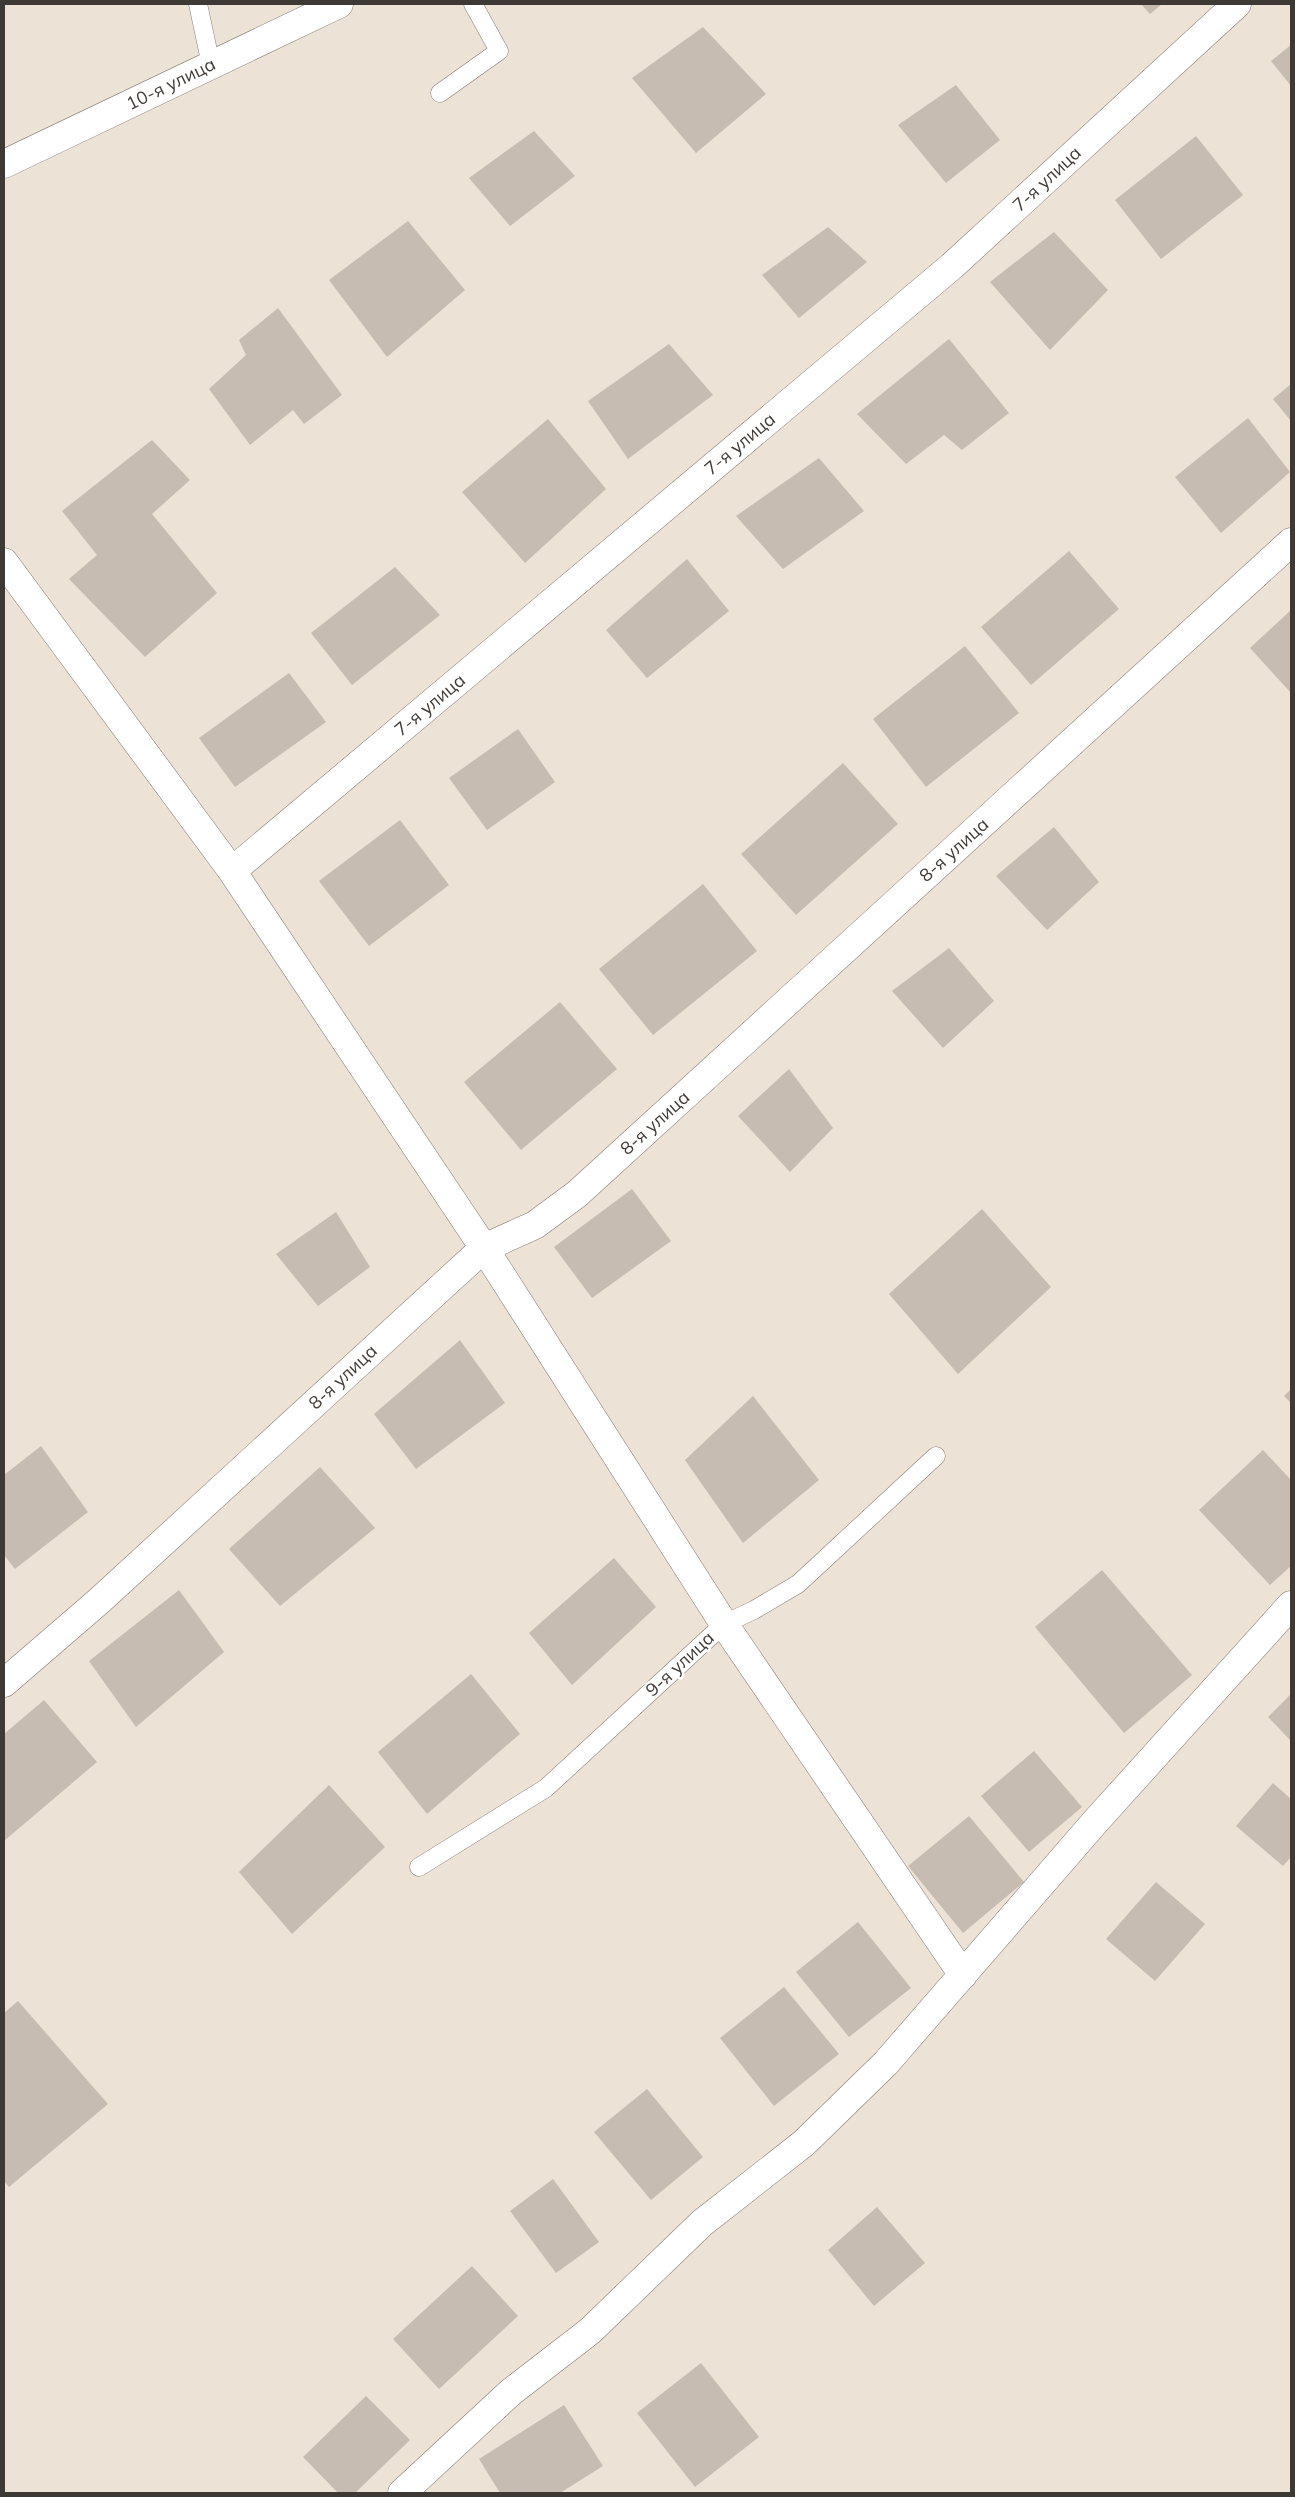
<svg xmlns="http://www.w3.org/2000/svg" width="1295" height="2497" font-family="Mulish,sans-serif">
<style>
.building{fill:#c7bcb1}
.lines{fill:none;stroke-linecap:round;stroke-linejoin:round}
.service-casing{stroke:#847a6f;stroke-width:19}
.minor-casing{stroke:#847a6f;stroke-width:29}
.tertiary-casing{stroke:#847a6f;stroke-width:29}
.service{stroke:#fff;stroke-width:18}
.minor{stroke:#fff;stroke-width:28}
.tertiary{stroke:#fff;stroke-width:28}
.labels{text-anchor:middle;stroke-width:5;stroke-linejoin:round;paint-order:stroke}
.street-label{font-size:18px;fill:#3e3935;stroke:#fff}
</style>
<rect width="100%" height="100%" fill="#ede2d6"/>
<path class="building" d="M1141,4H1162L1150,14Z
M703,27L766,94L696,153L632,78Z
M1291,45V86L1271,61Z
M956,85L1000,140L946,183L898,125Z
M534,131L575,176L510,226L469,178Z
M1196,136L1243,195L1161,259L1115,200Z
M408,221L465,290L387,357L329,280Z
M828,227L867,262L799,318L762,275Z
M1054,232L1108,290L1050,350L990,282Z
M278,308L342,395L304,424L293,410L250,445L209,389L246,355L239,340Z
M949,339L1009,413L962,450L944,435L906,464L857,414Z
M669,344L713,395L628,459L588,401Z
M1291,384V421L1273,399Z
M1248,418L1290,472L1221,533L1175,477Z
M548,419L606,489L525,563L462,492Z
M152,440L190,480L152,514L217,593L145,657L69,579L97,555L62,511Z
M819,458L864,511L783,569L736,516Z
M1069,551L1119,609L1031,685L981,627Z
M687,559L729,611L647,678L606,630Z
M395,567L440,615L352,685L311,633Z
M1291,610V693L1250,648Z
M965,646L1019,713L926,787L873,719Z
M289,673L326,722L235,787L199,738Z
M518,729L555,782L487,830L449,778Z
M843,763L898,824L796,915L741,854Z
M400,820L449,885L369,946L319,881Z
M1054,827L1099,882L1047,930L996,876Z
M703,884L757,951L653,1035L599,969Z
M949,948L994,1001L943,1048L892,991Z
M560,1002L617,1069L521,1150L464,1082Z
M789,1069L833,1128L790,1172L738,1116Z
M632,1189L671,1241L592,1298L554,1247Z
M982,1209L1051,1287L958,1374L889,1294Z
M336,1212L370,1267L318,1306L276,1254Z
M460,1340L505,1403L416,1469L374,1414Z
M1291,1389V1403L1284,1396Z
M753,1396L819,1480L743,1543L685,1460Z
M41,1446L88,1512L15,1569L4,1555V1475Z
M1263,1450L1291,1480V1566L1270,1585L1199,1510Z
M320,1467L375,1528L280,1606L229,1549Z
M614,1558L656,1607L572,1685L529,1633Z
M1102,1570L1192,1675L1124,1733L1035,1627Z
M179,1590L224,1652L136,1727L89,1661Z
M471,1674L520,1734L427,1814L378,1752Z
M1291,1694V1741L1268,1717Z
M44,1700L97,1762L4,1841V1734Z
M1034,1751L1082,1807L1029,1852L981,1796Z
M1273,1783L1291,1799V1857L1283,1866L1236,1826Z
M329,1785L385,1847L292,1934L239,1872Z
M969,1816L1024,1882L963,1933L908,1866Z
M1156,1882L1205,1924L1155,1981L1106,1939Z
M858,1922L911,1988L849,2037L796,1972Z
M784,1987L839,2054L774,2106L720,2038Z
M18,2001L108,2104L9,2187L4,2181V2013Z
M647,2089L703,2157L651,2200L594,2132Z
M553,2179L599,2242L556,2273L510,2211Z
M877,2207L925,2263L874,2306L828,2250Z
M472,2266L518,2316L439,2389L393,2339Z
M701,2363L759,2437L695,2487L637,2413Z
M366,2396L410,2440L355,2493H338L303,2457Z
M564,2405L603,2466L560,2493H500L479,2459Z"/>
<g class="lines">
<defs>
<path id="service" d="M198,4L211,65
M440,93L499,51L473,4
M419,1867L546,1788L724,1624L754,1610L798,1584L936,1456"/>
<path id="minor" d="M4,562L232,871L484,1248L724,1624L963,1975
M232,871L952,266L1237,4
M4,1683L99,1601L484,1248L535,1225L577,1194L1291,542
M402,2493L511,2392L590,2331L702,2223L804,2143L886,2063L1095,1822L1291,1605"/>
<path id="tertiary" d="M4,164L339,4"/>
</defs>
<use href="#service" class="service-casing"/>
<use href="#minor" class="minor-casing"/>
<use href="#tertiary" class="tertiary-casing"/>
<use href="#service" class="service"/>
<use href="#minor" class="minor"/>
<use href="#tertiary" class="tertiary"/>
</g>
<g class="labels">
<g class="street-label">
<text transform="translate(171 84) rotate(-26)" y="6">10-я улица</text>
<text transform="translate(1047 179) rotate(-43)" y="6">7-я улица</text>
<text transform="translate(740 444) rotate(-40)" y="6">7-я улица</text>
<text transform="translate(430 705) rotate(-40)" y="6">7-я улица</text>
<text transform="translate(954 850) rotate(-42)" y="6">8-я улица</text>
<text transform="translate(655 1123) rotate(-42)" y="6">8-я улица</text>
<text transform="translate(343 1377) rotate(-43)" y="6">8-я улица</text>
<text transform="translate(680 1664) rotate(-43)" y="6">9-я улица</text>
</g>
</g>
<rect width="1295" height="2497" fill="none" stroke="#3e3935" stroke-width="10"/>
</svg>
